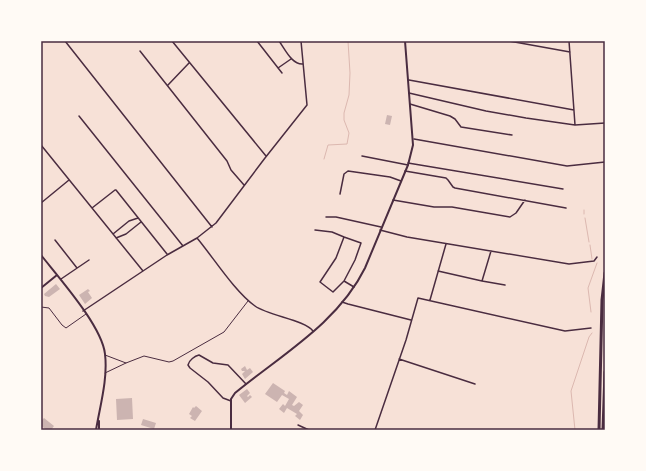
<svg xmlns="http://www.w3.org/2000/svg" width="646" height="471" font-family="'Roboto Serif',serif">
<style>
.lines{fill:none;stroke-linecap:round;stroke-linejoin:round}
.stream{stroke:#dcb8b0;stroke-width:1}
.building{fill:#ccb4b1}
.service{stroke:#4a2c40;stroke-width:1}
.pedestrian{stroke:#4a2c40;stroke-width:1}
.minor{stroke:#4a2c40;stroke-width:1.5}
.tertiary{stroke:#4a2c40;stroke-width:2}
.motorway{stroke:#4a2c40;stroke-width:3}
.neatline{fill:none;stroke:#4a2c40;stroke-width:1.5}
</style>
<rect width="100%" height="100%" fill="#f7e1d7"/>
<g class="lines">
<path class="stream" d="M324,159L328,145L347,144L349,133L344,120V113L349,95L350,73L348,41
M584,210V214
M585,218L589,242
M590,245L592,259
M591,312L588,288L597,263
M575,430L571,391L589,337L592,333"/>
</g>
<path class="building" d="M387,115L392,116L390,125L385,124Z
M56,284L60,289L49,297L45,296L44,294Z
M88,289L90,291L88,292L92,298L85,304L79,295Z
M245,366L247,370L250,368L253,372L245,379L242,374L245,371H242L241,369Z
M273,383L285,391L284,393L287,395L289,391L297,397L292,405L294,406L299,402L303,405L299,411L303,415L300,420L295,416L297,414L287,408L284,413L279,409L283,404L285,406L289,399L282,395L277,402L265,394Z
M247,389L250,393L247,396L248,397L250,395L252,397L245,403L239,395Z
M132,398L133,419L117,420L116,399Z
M196,406L202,411L195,421L190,418L192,416L189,414L193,407L194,408Z
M44,418L54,426L51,430H47L41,426V421Z
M143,419L156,423L154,429L141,425Z"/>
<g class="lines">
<path class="service" d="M41,307L49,308L62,325L66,328L86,314"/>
<path class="pedestrian" d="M105,355L126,363L144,356L169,362L173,361L224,332L248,301
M105,373L126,363"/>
<path class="minor" d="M65,41L212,227
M172,41L266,156
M257,41L282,73
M279,41C285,49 292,65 303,64
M509,41L570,52
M569,41L575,125
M140,51L227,161L231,170L244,185
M278,68L291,59
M409,80L574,110
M168,85L189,63
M409,93L486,111L526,118L575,125L605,123
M410,104L450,116L455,119L461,127L512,135
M79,116L183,246
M414,139L567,166L605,162
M41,145L143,271
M362,156L408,165
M408,163L563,189
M405,171L446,178L448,180L453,187L455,188L566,208
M340,194L344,174L348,171L390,177L401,181
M393,200L434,207H452L510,217L516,213L525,200
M41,203L69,180
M92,208L115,190H116L167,254
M326,217H336L381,227
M315,230L332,232L344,237
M380,230L407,237L569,264L594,261L597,257
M113,234L129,221L138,218
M116,238L126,234L141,222
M197,238C213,257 235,292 255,306C269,316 305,320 313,331
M55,240L77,268
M438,271L482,281L491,251
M61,279L89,260
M344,281L333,292L320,282L336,258L344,237L361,243L355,260L344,281L354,287
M482,281L505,285
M430,300L446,244
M342,302L348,304L411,320
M83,311L167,255L197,238L216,223L265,158L307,105L301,41
M399,359L475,384
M231,401L223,398L208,382L190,368L188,365C189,360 195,356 199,355L213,363L228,365L246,384
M298,425L309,430
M375,430L406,340L418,298L565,331L591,328"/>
<path class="tertiary" d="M41,255C59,278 102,326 105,354C108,379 100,406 96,430
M41,288L57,275
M99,421V430
M231,430V399L235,393C281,355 338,323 365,268L408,165L413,145L405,41"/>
<path class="motorway" d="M599,430L602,300L605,273
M603,430L605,372"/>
</g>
<rect width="646" height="471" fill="none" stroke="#fffaf5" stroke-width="84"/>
<rect x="42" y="42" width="562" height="387" class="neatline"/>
</svg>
